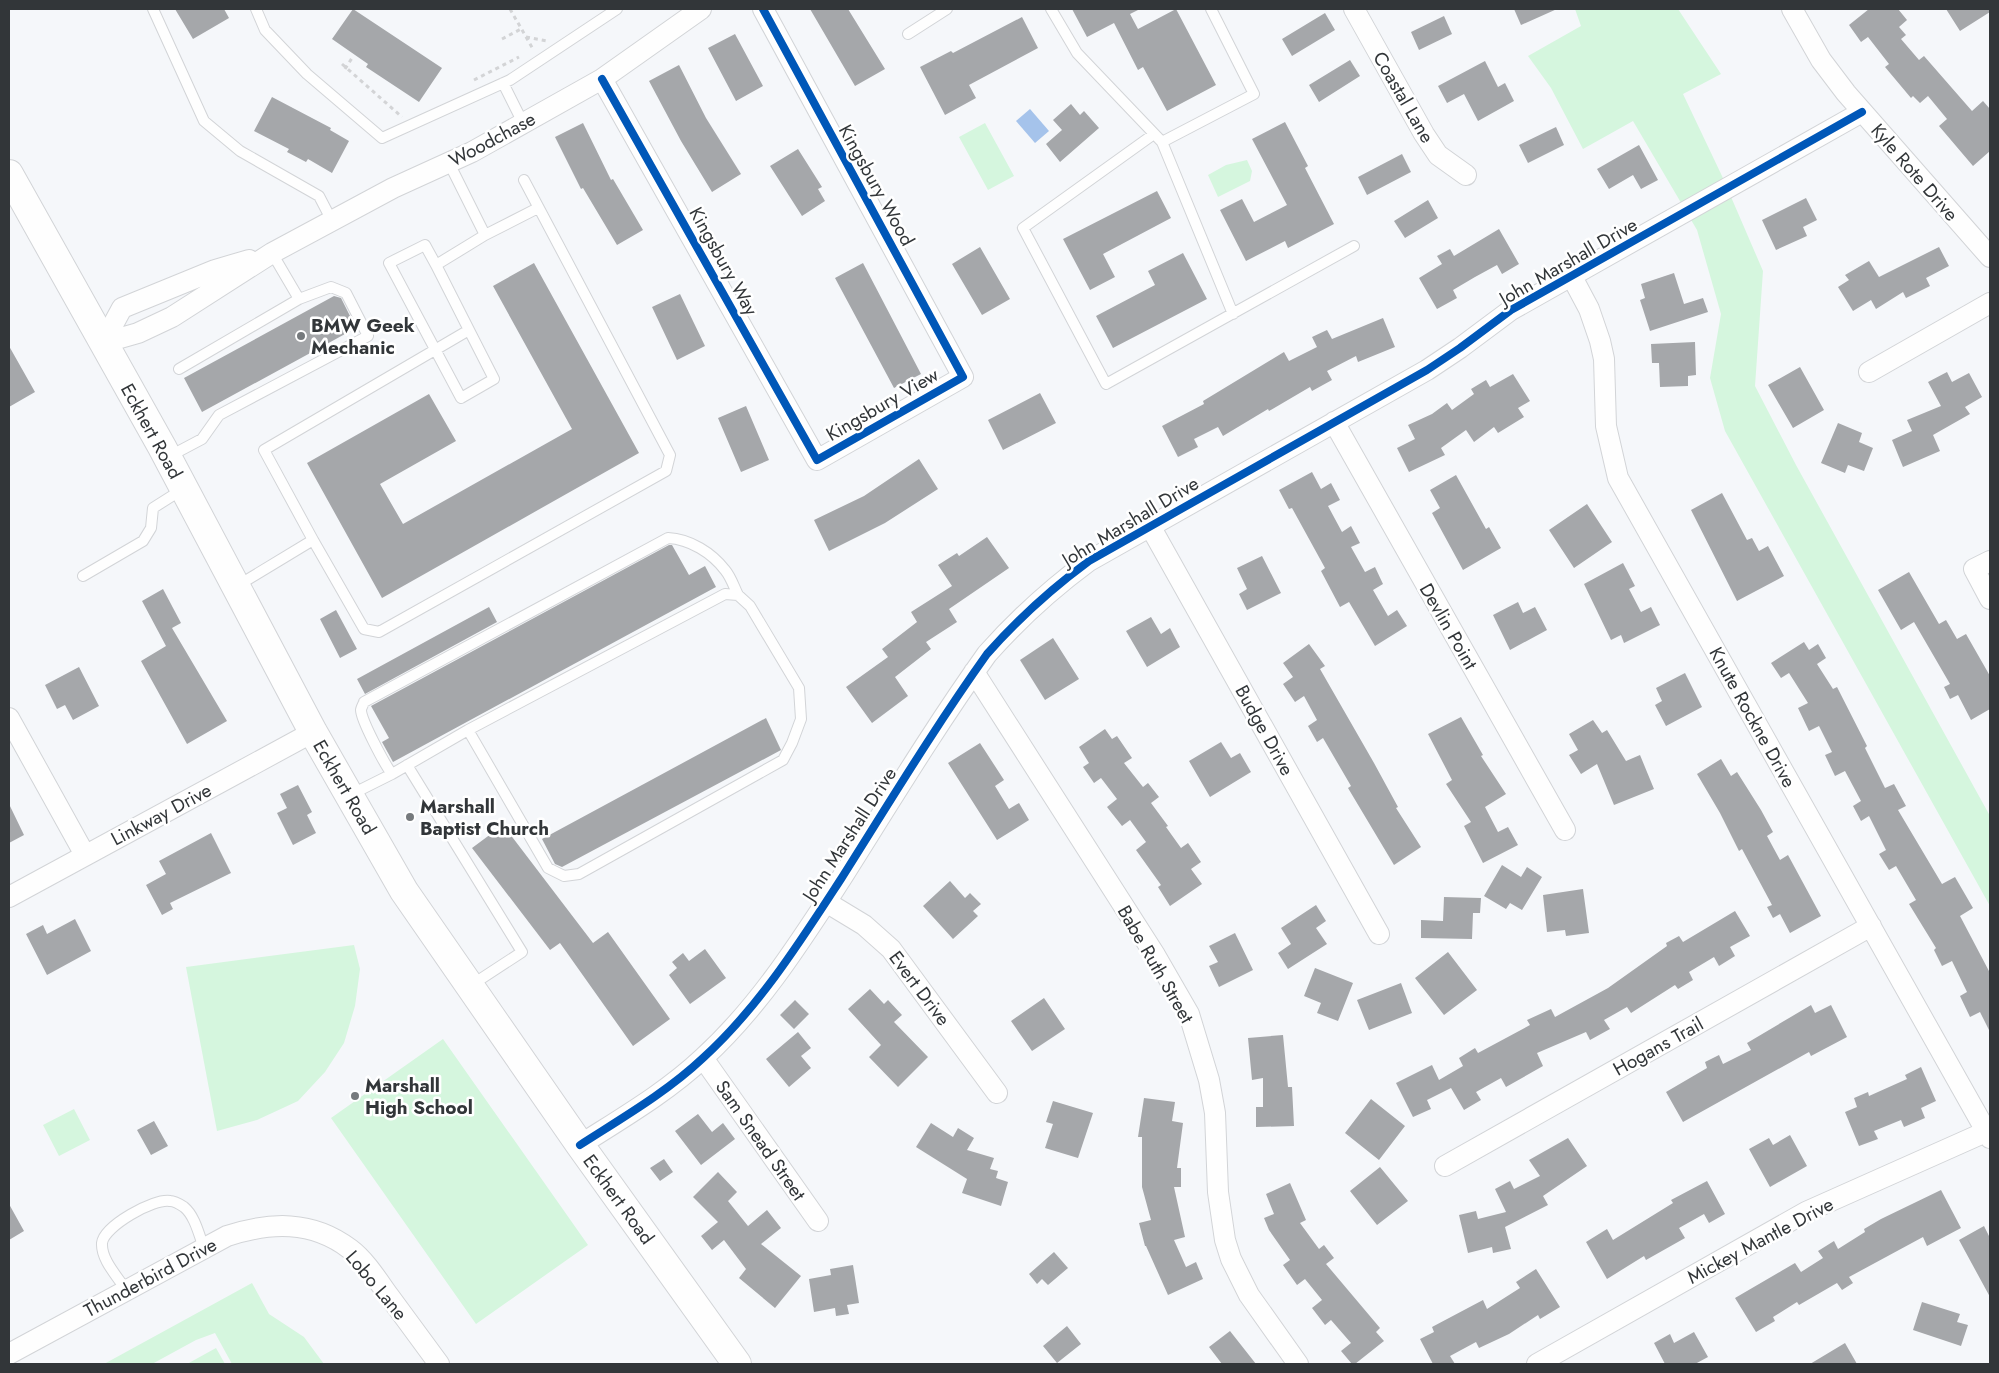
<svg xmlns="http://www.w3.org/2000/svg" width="1999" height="1373" font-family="Jost,sans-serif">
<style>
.green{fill:#d5f6de}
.water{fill:#a5c3eb}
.building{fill:#a5a7aa}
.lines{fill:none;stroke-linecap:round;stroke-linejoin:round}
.lane-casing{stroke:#d2d4d7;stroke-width:12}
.street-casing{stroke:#d2d4d7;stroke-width:22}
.secondary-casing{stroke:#d2d4d7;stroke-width:30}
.path{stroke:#d3d4d6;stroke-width:3;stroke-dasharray:4 4;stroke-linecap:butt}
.lane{stroke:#fefefe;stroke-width:10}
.street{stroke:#fefefe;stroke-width:20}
.secondary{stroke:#fefefe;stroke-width:28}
.cycleway-casing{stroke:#fff;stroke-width:11}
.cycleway{stroke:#0057b8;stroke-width:8}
.poi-dot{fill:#767a7d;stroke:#fff;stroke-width:2}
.labels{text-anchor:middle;stroke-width:5;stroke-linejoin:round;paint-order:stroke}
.street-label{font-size:19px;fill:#323639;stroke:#fff}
.poi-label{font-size:19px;font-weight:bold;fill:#323639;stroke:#fff;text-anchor:start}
</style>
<rect width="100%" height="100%" fill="#f5f7fa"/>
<path class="green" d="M1575,9H1678L1721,74L1683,94L1722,176L1763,271L1755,386L1796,465L1990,816V906L1725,431L1710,378L1721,314L1697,230L1633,121L1583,149L1551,88L1528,56L1581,26Z
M985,123L1014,176L988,190L959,137Z
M1247,160L1252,171L1250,181L1218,197L1208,175L1226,165Z
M354,945L360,969L355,1006L344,1043L325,1072L298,1101L257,1120L217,1131L186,967Z
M443,1039L588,1245L476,1324L331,1118Z
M74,1109L90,1140L59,1156L43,1125Z
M252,1283L269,1314L304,1337L324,1364H232L215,1333L196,1340L152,1364H104Z
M216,1348L225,1364H187Z"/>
<path class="water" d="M1030,109L1049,131L1035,143L1016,121Z"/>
<path class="building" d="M175,9H224L229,18L193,39Z
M353,9L442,68L419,102L366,67L368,64L332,39Z
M810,9H848L885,69L855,86Z
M1072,9H1140L1130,14L1138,29L1176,9L1216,85L1167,111L1143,67L1138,70L1114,23L1087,37Z
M1514,9H1557L1521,25Z
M1869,9H1898L1907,20L1899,27L1906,35L1901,39L1919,60L1924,56L1972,111L1983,101L1990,109V151L1973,166L1939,126L1947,119L1928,96L1920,103L1913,96L1911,98L1885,67L1889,64L1868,37L1861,42L1849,25Z
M1946,9H1990V12L1960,31Z
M1325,13L1335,30L1292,56L1282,39Z
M1444,16L1452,34L1419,50L1411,32Z
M1022,17L1038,48L969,85L976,98L945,115L920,67L951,51L953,53Z
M735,34L763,86L736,101L708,48Z
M1350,60L1360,76L1319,102L1309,85Z
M1485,61L1498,87L1505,83L1514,101L1478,121L1464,94L1447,103L1438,86Z
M679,65L706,118L741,174L712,192L681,141L649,81Z
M272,97L331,128L330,130L349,141L332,173L308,159L306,162L287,152L289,149L254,131Z
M1071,104L1080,115L1084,111L1099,128L1060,162L1046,144L1062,130L1053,120Z
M1285,122L1308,166L1305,168L1334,224L1288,248L1285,241L1246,261L1220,210L1242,199L1254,222L1287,205L1252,139Z
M583,123L611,180L613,179L643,230L617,245L583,188L581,189L555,137Z
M1556,127L1564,145L1528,163L1519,145Z
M1639,145L1658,180L1641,189L1633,175L1609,189L1597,169Z
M798,149L822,187L818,189L825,201L802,216L770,166Z
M1402,154L1411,172L1367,195L1358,177Z
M1157,191L1171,218L1103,254L1115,277L1090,290L1063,239Z
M1806,198L1817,220L1803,227L1807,236L1776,250L1762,220Z
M1428,200L1438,218L1405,238L1394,221Z
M1499,229L1519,264L1502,274L1497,265L1475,277L1453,290L1457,298L1437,309L1419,278L1442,264L1437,256L1450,249L1454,256Z
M980,247L1010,299L982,315L952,264Z
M1939,247L1949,266L1926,278L1930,286L1906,298L1903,292L1876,309L1871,300L1853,311L1838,287L1849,280L1845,275L1869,261L1879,277Z
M1183,253L1207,299L1113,348L1096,316L1155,285L1148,271Z
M534,263L639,453L382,598L307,463L429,394L456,441L380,484L403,524L572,429L493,286Z
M863,263L921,374L894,388L835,278Z
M1674,273L1684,304L1703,298L1708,312L1650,331L1640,300L1645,298L1641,284Z
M680,294L705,346L677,360L652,307Z
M334,296L341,298L356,328L202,412L184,378Z
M1383,318L1395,347L1358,362L1356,356L1327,371L1332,380L1312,391L1310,387L1269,411L1268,409L1223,436L1218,427L1194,439L1198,447L1178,457L1162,426L1204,404L1203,401L1284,352L1289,361L1317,347L1312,337L1327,330L1332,339Z
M1695,342L1696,375L1688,376V386L1660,387L1659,363H1652L1651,344Z
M9,346L35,392L9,407Z
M1800,367L1824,410L1793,428L1768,385Z
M1947,372L1952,382L1969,373L1982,397L1965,407L1970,414L1933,435L1940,451L1903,467L1892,440L1912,431L1907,420L1941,406L1928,382Z
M1513,374L1530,401L1518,408L1524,417L1498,433L1494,427L1474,442L1466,430L1441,448L1445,455L1409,472L1397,448L1415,439L1408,425L1432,414L1447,403L1452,410L1474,394L1471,389L1486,380L1490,387Z
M1040,393L1056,423L1003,450L988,420Z
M746,406L769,460L741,472L718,418Z
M1838,423L1862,433L1859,442L1873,448L1864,471L1848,465L1845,473L1821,463Z
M919,459L938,489L885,523L829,551L814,520L864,496Z
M1312,472L1321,489L1331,483L1340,500L1328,506L1342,532L1351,526L1360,543L1351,547L1365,572L1375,567L1383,584L1373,590L1388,616L1397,610L1407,626L1375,646L1349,602L1340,607L1321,571L1325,568L1292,508L1289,509L1279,490Z
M1456,475L1486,529L1489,527L1501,548L1463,570L1432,513L1440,508L1430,490Z
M1722,493L1747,540L1752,538L1759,551L1768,546L1784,576L1737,601L1691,510Z
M1587,504L1612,542L1574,568L1549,530Z
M987,537L1009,568L949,609L957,622L926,642L931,649L895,677L908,696L872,723L846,687L888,657L882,649L917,622L911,612L952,586L938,565L957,553L959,556Z
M669,545H672L689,575L705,566L716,587L393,762L382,742L389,738L371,706Z
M1262,556L1281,593L1247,610L1239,594L1247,589L1237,568Z
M1623,563L1635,586L1629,589L1641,612L1651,607L1660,625L1624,643L1621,635L1611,640L1584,584Z
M1909,572L1939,624L1946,620L1957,639L1966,634L1990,676V709L1971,720L1958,695L1950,699L1944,687L1950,684L1914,622L1901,630L1878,590Z
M163,589L181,623L172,628L227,721L187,744L141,661L166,646L142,601Z
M1518,602L1523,613L1535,607L1547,630L1510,650L1493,615Z
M489,607L497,622L365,694L357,679Z
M336,610L357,649L340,658L320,619Z
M1151,617L1161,634L1170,628L1180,647L1147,667L1126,631Z
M1053,638L1079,679L1045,700L1020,660Z
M1804,642L1809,650L1818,644L1826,658L1817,664L1833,689L1837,687L1867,746L1865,748L1885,788L1894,784L1906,806L1898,810L1942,884L1955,877L1973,908L1960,916L1990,973V1032L1980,1012L1970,1017L1960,996L1967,992L1952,961L1942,966L1934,950L1936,948L1909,904L1916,900L1896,866L1889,870L1879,854L1886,850L1869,816L1861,821L1853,806L1861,801L1845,771L1835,776L1825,755L1832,752L1819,726L1809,731L1798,708L1808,703L1789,673L1781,678L1771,663Z
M1309,644L1325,666L1320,669L1374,763L1398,807L1396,808L1421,847L1394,865L1348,788L1351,786L1323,738L1317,742L1308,726L1317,720L1304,696L1295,702L1283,684L1293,677L1283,663Z
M79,667L99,706L73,720L65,705L57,709L45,685Z
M1685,673L1702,707L1666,726L1655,705L1662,701L1656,688Z
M1461,717L1483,755L1481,756L1506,794L1485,807L1498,832L1508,827L1518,845L1483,863L1464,826L1471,822L1446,784L1452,780L1428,734Z
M766,718L781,750L562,867L555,864L542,839Z
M1593,720L1602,733L1607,730L1626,761L1640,755L1654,789L1614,805L1597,764L1581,774L1569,755L1578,750L1569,734Z
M1105,729L1112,739L1117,736L1132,758L1124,763L1143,787L1148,783L1159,797L1151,803L1168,826L1166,827L1181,848L1188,843L1201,862L1191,869L1202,884L1170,906L1158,887L1161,885L1136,850L1146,842L1130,820L1122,826L1107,807L1117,799L1101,778L1094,783L1083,767L1089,763L1079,747Z
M1221,742L1231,758L1240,753L1251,772L1210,797L1189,761Z
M980,743L1004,780L995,786L1009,809L1019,803L1029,820L997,840L948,763Z
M1721,759L1731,776L1737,772L1761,810L1773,832L1767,836L1780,860L1788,855L1821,916L1790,933L1780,914L1773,918L1767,907L1772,905L1742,849L1739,851L1720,813L1697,774Z
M298,785L312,812L307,815L316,833L293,845L277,813L287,808L280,794Z
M9,804L24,835L9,843Z
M503,825L593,943L608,932L670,1019L633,1046L560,943L550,950L472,848Z
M211,833L231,873L170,903L173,909L162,915L146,885L166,874L159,861Z
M1502,865L1521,877L1527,867L1542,877L1522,910L1510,903L1506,909L1484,896Z
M950,881L965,898L970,893L981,904L973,911L978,916L953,939L923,906Z
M1583,889L1589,933L1566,936L1565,930L1547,932L1543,895Z
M1444,897L1481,898L1480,913H1473L1472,939L1421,938V920L1443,921Z
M1316,905L1326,921L1316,928L1327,944L1288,969L1278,953L1291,944L1281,928Z
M1735,911L1750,936L1730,947L1735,956L1719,966L1714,957L1689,972L1693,980L1678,989L1675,985L1631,1013L1627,1007L1604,1020L1610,1029L1590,1040L1586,1032L1537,1053L1543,1066L1506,1087L1501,1078L1476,1092L1481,1100L1464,1110L1451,1088L1427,1100L1431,1109L1413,1117L1396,1083L1432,1065L1439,1080L1463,1066L1459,1058L1475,1048L1478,1053L1530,1025L1527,1020L1551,1009L1555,1017L1608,988L1667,946L1666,943L1679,936L1683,942Z
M75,919L91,951L47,975L26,934L43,925L47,934Z
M1235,933L1253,970L1219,987L1209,966L1218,962L1209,946Z
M705,949L726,978L690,1004L669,975L677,968L672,962L683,953L689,961Z
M1448,952L1477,990L1444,1015L1415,978Z
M1315,968L1353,983L1338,1021L1317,1013L1321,1003L1304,996Z
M1401,983L1412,1013L1369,1030L1357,1000Z
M870,989L884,1004L888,1000L902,1015L894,1022L928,1057L898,1087L869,1057L881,1045L848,1009Z
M1044,998L1065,1029L1032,1051L1011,1021Z
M795,1000L809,1014L794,1029L780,1015Z
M1811,1005L1815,1013L1831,1005L1847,1037L1811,1056L1809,1052L1683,1122L1666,1092L1707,1068L1705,1062L1719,1055L1723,1064L1751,1050L1747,1043Z
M798,1032L811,1048L801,1056L811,1068L789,1087L766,1059Z
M1283,1035L1288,1087H1292L1294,1126L1256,1127V1107H1263V1078L1252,1080L1248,1038Z
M1921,1067L1936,1101L1921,1108L1925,1118L1904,1127L1901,1120L1874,1131L1878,1139L1859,1146L1845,1112L1857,1107L1854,1098L1868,1092L1869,1096L1907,1079L1905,1075Z
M1144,1098L1175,1102L1172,1121L1183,1123L1177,1168H1181V1187H1174L1185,1237L1174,1240L1186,1267L1196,1262L1203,1279L1168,1295L1146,1246H1145L1139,1223L1151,1220L1142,1187V1137H1138Z
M1371,1099L1405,1126L1379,1160L1345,1133Z
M1053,1101L1093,1113L1078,1158L1045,1148L1053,1124L1046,1122Z
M698,1114L712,1132L723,1123L735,1139L701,1165L675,1131Z
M154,1121L168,1146L151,1155L137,1130Z
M931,1123L953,1137L958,1128L974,1138L967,1150L994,1158L990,1169L998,1171L996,1178L1008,1182L1001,1206L962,1193L967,1179L916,1147Z
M1790,1135L1807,1166L1770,1187L1749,1149L1769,1138L1773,1145Z
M1568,1138L1587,1166L1543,1196L1548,1205L1505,1227L1511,1249L1493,1253L1492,1247L1468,1253L1459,1215L1476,1211L1478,1219L1506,1212L1495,1189L1510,1181L1514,1189L1540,1176L1529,1160Z
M664,1159L673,1172L660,1181L650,1168Z
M1380,1167L1408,1201L1377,1225L1350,1191Z
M718,1172L737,1192L728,1201L748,1226L767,1210L781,1228L761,1244L801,1276L775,1308L739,1278L746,1269L724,1240L712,1250L701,1236L718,1222L693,1197Z
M1707,1181L1725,1214L1709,1223L1704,1214L1679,1228L1685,1238L1646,1260L1644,1256L1607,1279L1586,1242L1607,1229L1613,1240L1673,1203L1671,1200Z
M1290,1183L1306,1220L1300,1223L1319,1249L1324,1245L1334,1258L1326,1264L1380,1328L1376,1332L1384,1341L1355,1364H1352L1341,1351L1351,1343L1331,1320L1325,1325L1312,1308L1322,1300L1305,1279L1297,1285L1283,1265L1290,1260L1269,1230L1264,1218L1274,1214L1266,1194Z
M1941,1190L1961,1228L1927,1246L1923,1237L1849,1277L1853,1283L1842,1290L1837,1283L1799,1305L1797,1302L1773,1317L1775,1321L1756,1332L1735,1298L1795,1263L1801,1272L1823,1258L1818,1251L1834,1241L1838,1249L1865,1232L1864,1229L1881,1219Z
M9,1204L24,1231L9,1240Z
M1984,1226L1990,1238V1297L1959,1240Z
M1054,1252L1068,1268L1048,1285L1042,1279L1037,1284L1029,1274Z
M853,1265L859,1303L847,1305L849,1314L836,1316L835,1308L814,1312L809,1279L831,1275L830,1269Z
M1536,1269L1560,1307L1540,1319L1538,1315L1509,1334L1479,1348L1476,1342L1450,1356L1455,1364H1433L1420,1339L1434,1332L1432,1327L1483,1300L1487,1309L1520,1288L1516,1282Z
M1922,1302L1960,1314L1957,1322L1968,1325L1961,1346L1913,1330Z
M1067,1326L1081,1344L1057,1363L1043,1346Z
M1230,1331L1256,1364H1222L1209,1347Z
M1694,1332L1708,1357L1695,1364H1665L1654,1343L1670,1334L1674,1343Z
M1845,1343L1857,1364H1810Z"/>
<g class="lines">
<defs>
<path id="lane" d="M153,9L204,121L240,151L319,196L332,221
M256,9L265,30L307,74L382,138L510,80L617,9
M1051,9L1077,53L1162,142L1233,314
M908,34L947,9
M503,83L523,123
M1154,134L1023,228L1106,384L1354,246
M1162,142L1254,94L1211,9
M449,163L485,235L538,208
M436,265L425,245L389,263L461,398L494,379L469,330
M179,369L299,299
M168,457L202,439L219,415L368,336L346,293L331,287L299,299L272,253
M313,540L264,450L469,330L436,265L485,235
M83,576L143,541L151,528L153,508L183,489
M237,586L313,540L364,629L379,632L666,471L670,455L524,180
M407,765L522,952L470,986
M392,774C385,765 361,720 361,710C361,708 364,703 364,702L668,538C690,539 712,553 725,570C731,577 734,587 738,595
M350,795L392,774L468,730L725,594L738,595L750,606L799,688L801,719L792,743L783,760L579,874L564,876L548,868L468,730
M126,1290C118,1277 101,1260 102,1243C104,1226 154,1198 170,1201C174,1201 181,1205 184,1207C195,1216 199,1235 204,1248"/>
<path id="street" d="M1354,9L1424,134L1438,155L1466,175
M1792,9L1821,60L1846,93L1990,257
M602,79L817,460L963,377L763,9
M1572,277L1589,309L1600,341L1604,359L1606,426L1618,478L1990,1138
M103,343L138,333L172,317L272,253L393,188L472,152L602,79L701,9
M103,343L122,308L215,270L249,260
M1869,372L1990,303
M1334,422L1565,830
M1150,526L1379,934
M1990,561L1974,569L1990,599
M974,672L1155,955L1189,1014L1209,1080L1215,1113L1218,1192L1225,1240L1231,1259L1249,1295L1298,1364
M9,718L85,855
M9,897L313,732
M826,902L864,925L891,949L997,1093
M703,1058L818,1221
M580,1145C622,1118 667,1092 703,1058C759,1007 800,942 841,879C889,803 935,727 987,654C1018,619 1051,589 1089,561L1427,370L1460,348L1511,310L1862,112
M1445,1166L1871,926
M9,1354L227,1236C270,1222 312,1220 350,1249C366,1261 378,1281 389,1296C406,1319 423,1342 439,1364
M1537,1364L1806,1212L1990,1130"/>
<path id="secondary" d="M9,174L162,447L313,732L404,891L580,1145L737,1364"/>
</defs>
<use href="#lane" class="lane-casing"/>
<use href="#street" class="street-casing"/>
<use href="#secondary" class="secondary-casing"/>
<path class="path" d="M510,9L533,49
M526,37L547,41
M502,39L521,29
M342,64L402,117
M345,69L352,58
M474,80L519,57"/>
<use href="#lane" class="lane"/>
<use href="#street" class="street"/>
<use href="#secondary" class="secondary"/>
<defs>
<path id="cycleway" d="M602,79L817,460L963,377L763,9
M580,1145C622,1118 667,1092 703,1058C759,1007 800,942 841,879C889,803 935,727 987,654C1018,619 1051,589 1089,561L1427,370L1460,348L1511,310L1862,112"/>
</defs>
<use href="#cycleway" class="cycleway-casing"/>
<use href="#cycleway" class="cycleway"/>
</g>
<g class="poi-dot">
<circle cx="301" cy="336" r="5"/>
<circle cx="410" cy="817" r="5"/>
<circle cx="355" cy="1096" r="5"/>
</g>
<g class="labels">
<g class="street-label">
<text transform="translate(1404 97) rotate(60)" y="7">Coastal Lane</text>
<text transform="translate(492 139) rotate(-28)" y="7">Woodchase</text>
<text transform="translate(1915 172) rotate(49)" y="7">Kyle Rote Drive</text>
<text transform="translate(877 185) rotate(61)" y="7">Kingsbury Wood</text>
<text transform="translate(724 261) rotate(61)" y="7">Kingsbury Way</text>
<text transform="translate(1568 261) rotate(-30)" y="7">John Marshall Drive</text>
<text transform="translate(882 404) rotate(-30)" y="7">Kingsbury View</text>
<text transform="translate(152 431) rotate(61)" y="7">Eckhert Road</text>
<text transform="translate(1130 521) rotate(-31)" y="7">John Marshall Drive</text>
<text transform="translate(1449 626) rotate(60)" y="7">Devlin Point</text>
<text transform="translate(1753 717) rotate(61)" y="7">Knute Rockne Drive</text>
<text transform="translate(1265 730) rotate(61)" y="7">Budge Drive</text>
<text transform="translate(345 787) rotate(60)" y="7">Eckhert Road</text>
<text transform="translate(161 814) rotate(-28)" y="7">Linkway Drive</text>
<text transform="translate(849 834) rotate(-57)" y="7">John Marshall Drive</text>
<text transform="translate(1156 964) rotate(60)" y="7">Babe Ruth Street</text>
<text transform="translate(920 988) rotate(53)" y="7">Evert Drive</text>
<text transform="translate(1658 1046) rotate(-29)" y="7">Hogans Trail</text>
<text transform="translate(761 1140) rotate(55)" y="7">Sam Snead Street</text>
<text transform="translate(619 1199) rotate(54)" y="7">Eckhert Road</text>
<text transform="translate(1760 1240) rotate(-28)" y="7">Mickey Mantle Drive</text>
<text transform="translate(150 1277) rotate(-28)" y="7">Thunderbird Drive</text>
<text transform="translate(377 1285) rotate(50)" y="7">Lobo Lane</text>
</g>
<g class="poi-label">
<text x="311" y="332">BMW Geek<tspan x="311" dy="22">Mechanic</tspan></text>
<text x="420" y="813">Marshall<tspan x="420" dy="22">Baptist Church</tspan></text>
<text x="365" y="1092">Marshall<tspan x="365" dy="22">High School</tspan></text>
</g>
</g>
<rect width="1999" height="1373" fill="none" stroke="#323639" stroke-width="20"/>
</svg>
